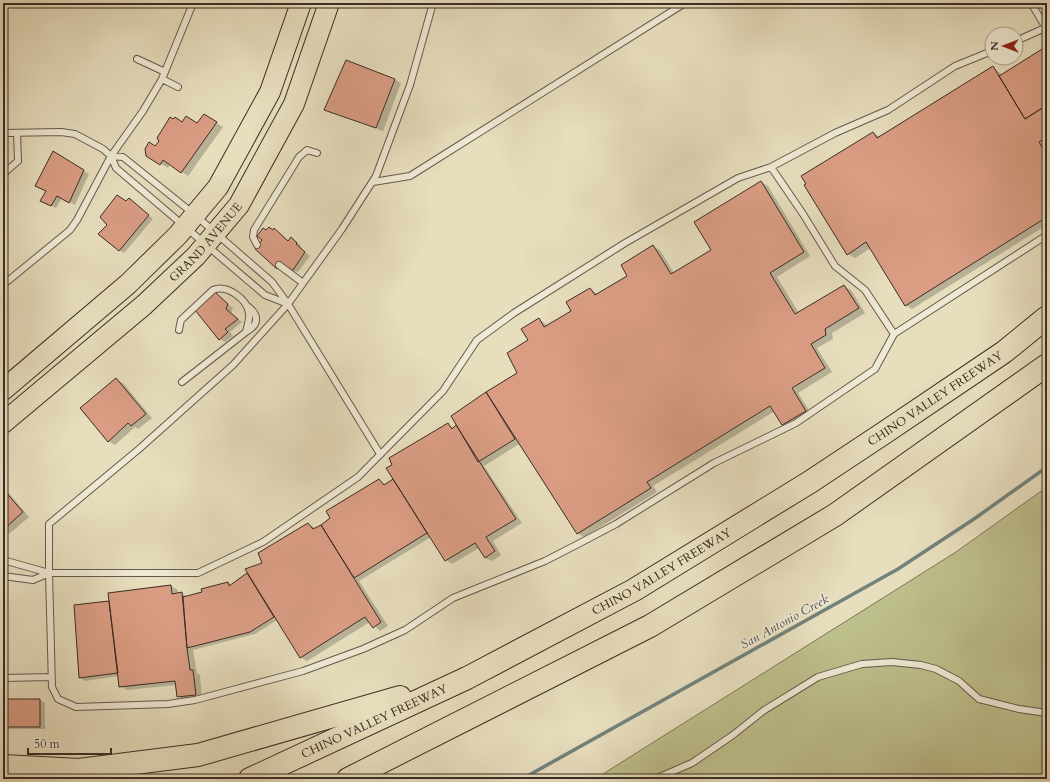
<svg xmlns="http://www.w3.org/2000/svg" width="1050" height="782" font-family="Cardo,serif">
<style>
.green{fill:#bdbf8c;stroke:#7c7658}
.shadow{fill:#0003}
.lines{fill:none;stroke-linecap:round;stroke-linejoin:round}
.stream{stroke:#72827d;stroke-width:3.5}
.building{fill:#da9d84;stroke:#3a2d25}
.lane-casing{stroke:#65594b;stroke-width:8}
.primary-casing{stroke:#3a2d25;stroke-width:22}
.highway-casing{stroke:#3a2d25;stroke-width:24}
.lane{stroke:#efead5;stroke-width:6}
.primary{stroke:#e7debe;stroke-width:20}
.highway{stroke:#e7debe;stroke-width:22}
.labels{text-anchor:middle;stroke-width:3;stroke-linejoin:round;paint-order:stroke}
.street-label{font-size:12px;fill:#3a2d25;stroke:#efead5}
.water-label{font-size:13px;font-style:italic;fill:#52504a;stroke:#efead5}
</style>
<rect width="100%" height="100%" fill="#e7debe"/>
<filter id="stains"><feTurbulence type="fractalNoise" baseFrequency=".005" numOctaves="4"/><feColorMatrix values="0 0 0 0 .2 0 0 0 0 .09 0 0 0 0 .02 0 0 0 .5 -.17"/></filter>
<radialGradient id="worn" r=".72"><stop offset=".6" stop-color="#630" stop-opacity="0"/><stop offset="1" stop-color="#630" stop-opacity=".3"/></radialGradient>
<path class="green" d="M1047,487V779H595L956,552Z"/>
<path class="shadow" d="M1047,47V145L1045,146L1047,149V225L912,309L905,305L871,248L855,258L848,254L873,133L880,137L993,67L1002,75Z
M394,79L401,83L383,131L326,109Z
M204,115L223,127L188,176L170,164L168,168L147,156L183,123L198,124Z
M53,153L89,174L75,205L62,198L56,208L47,204V191Z
M761,182L768,186L810,256L777,277L799,313L844,286L851,290L865,313L832,333L833,339L817,348L832,372L798,393L812,415L790,429L783,425L775,411L653,486L657,492L584,537L577,533L519,444L484,466L522,523L493,541L501,555L492,561L485,558L479,548L452,564L446,560L431,537L359,581L388,626L380,631L370,622L307,661L300,657L277,620L255,634L193,650L197,673L200,675L202,698L185,700L178,696L177,685L127,690L120,686L119,676L85,681L80,678L110,603L109,594L171,586L178,590V594L181,593L188,597L228,583L232,585L247,574L250,576L308,524L315,528L321,526L379,480L386,485L394,479L448,425L454,428L457,426L452,416L518,373L539,319L548,326L572,311L590,289L598,294L628,276L653,246L660,250L674,273L712,250Z
M134,202L153,219L124,253L119,250Z
M275,230L289,241L291,238L296,241L301,246L300,248L310,256L298,272L290,270L282,271L277,268L266,231Z
M3,266L5,277H3Z
M215,294L233,308L231,313L242,322L230,332L233,336L225,342L220,339L196,310Z
M116,379L123,383L152,418L138,429L135,427L115,445L108,441Z
M3,486L29,517L3,539Z
M3,700H40L45,703V729H3Z"/>
<g class="lines">
<path class="stream" d="M522,779L898,569L974,519L1047,467"/>
</g>
<path class="building" d="M1047,46V105L1025,119L999,76Z
M346,60L395,79L376,128L324,110Z
M993,66L1025,119L1047,105V137L1039,142L1047,155V217L905,306L866,242L847,255L804,185L806,184L801,176L873,132L877,138Z
M204,114L217,122L181,173L163,160L160,165L146,156L145,149L149,142L155,146L159,141L157,138L170,117L173,119L175,117L182,122L186,116L197,123Z
M53,151L84,170L69,203L57,196L51,206L40,201L46,191L35,186Z
M761,181L804,252L770,273L795,314L844,285L859,308L825,329L826,335L811,344L825,368L792,388L806,411L782,425L770,406L647,482L651,488L577,534L486,392L517,373L507,353L528,340L521,329L539,318L544,327L571,311L566,302L590,288L595,295L627,276L621,265L653,245L671,274L711,250L694,222Z
M117,195L126,201L129,198L149,215L119,251L98,234L107,225L100,217Z
M269,227L273,230L274,228L288,241L291,237L297,243L296,244L305,252L293,270H289L281,262L277,269L255,249L262,240L257,236L263,228L266,230Z
M215,292L228,304L226,309L238,319L225,329L228,332L219,340L195,310Z
M116,378L146,414L131,426L128,423L108,442L80,408Z
M486,392L515,439L478,462L451,416Z
M448,423L452,429L456,425L516,519L486,537L495,551L485,558L475,543L445,561L386,468L392,465L389,458Z
M379,479L384,485L393,479L427,533L354,578L321,525L330,518L326,511Z
M3,489L23,512L3,530Z
M308,523L313,529L321,525L381,622L373,628L365,617L300,658L245,569L262,563L258,553Z
M247,573L274,617L250,632L187,648L183,597L202,592L201,589L228,582L229,586Z
M171,585L172,594L182,592L187,648L190,670H193L196,695L177,697L175,681L119,687L108,593Z
M109,601L118,673L79,678L74,605Z
M3,699H40V727H3Z"/>
<g class="lines">
<defs>
<path id="lane" d="M433,3L410,85L376,176L342,229L288,304L233,365L139,449L49,524V573H198L263,542L358,477L443,391L477,340L514,313L625,243L738,178L771,167L803,214L835,266L865,290L894,334L1047,235
M1031,3L1046,28
M1016,41L1047,27
M137,59L165,72
M162,79L178,87
M3,133L61,132L75,134L103,149L111,156L116,168L265,295L288,304
M111,156L123,157L195,215L272,282L288,304L380,454
M771,167L835,133L888,110L955,66L992,51
M3,174L18,161L17,133
M373,182L410,176L685,3
M257,245L253,237L254,230L299,157L307,150L317,153
M279,265L303,283
M3,285L70,230L77,220L111,156L143,111L162,79L193,3
M246,305C259,314 260,324 246,332
M179,330L181,320L213,290C227,284 247,299 249,313C250,319 247,327 246,332L182,382
M3,560L49,573
M49,573L52,687L58,699L76,707L168,704L195,700L303,671L363,649L405,630L453,598L545,561L580,543L616,524L714,463L796,423L875,369L894,334
M3,576L33,580L49,573
M3,678L51,677
M655,779L692,763L733,735L763,711L818,677L862,664L892,662L921,665L936,669L959,681L979,699L1019,709L1047,713"/>
<g id="primary">
<path d="M3,390L128,284L178,235L218,187L270,92L301,3"/>
<path id="s1" d="M3,423L144,305L196,256L239,205L294,104L329,3"/>
</g>
<g id="highway">
<path d="M3,766L79,770L198,755L400,697"/>
<path id="s2" d="M250,779L467,678L634,590L810,482L884,433L1004,352L1047,317"/>
<path d="M348,779L650,626L835,515L1047,365"/>
</g>
</defs>
<use href="#lane" class="lane-casing"/>
<use href="#primary" class="primary-casing"/>
<use href="#highway" class="highway-casing"/>
<use href="#lane" class="lane"/>
<use href="#primary" class="primary"/>
<use href="#highway" class="highway"/>
</g>
<g class="labels">
<g class="street-label">
<text dy="4" stroke="none"><textPath href="#s1" startOffset="272">GRAND AVENUE</textPath></text>
<text dy="4" stroke="none"><textPath href="#s2" startOffset="785">CHINO VALLEY FREEWAY</textPath></text>
<text dy="4" stroke="none"><textPath href="#s2" startOffset="461">CHINO VALLEY FREEWAY</textPath></text>
<text dy="4" stroke="none"><textPath href="#s2" startOffset="137">CHINO VALLEY FREEWAY</textPath></text>
</g>
<g class="water-label">
<text transform="translate(784 621) rotate(-29)" y="5">San Antonio Creek</text>
</g>
</g>
<rect width="1050" height="782" fill="none" stroke="#e7debe" stroke-width="16"/>
<rect x="4" y="4" width="1042" height="774" fill="none" stroke="#3a2d25" stroke-width="2"/>
<rect x="8" y="8" width="1034" height="766" fill="none" stroke="#3a2d25"/>
<g transform="translate(1004 46) rotate(270)"><circle r="19" fill="#efead5" stroke="#a79e8f"/>
<path d="M0-3L7 15L0 10L-7 15Z" fill="#8f2418"/>
<text y="-6" font-size="11" font-weight="bold" text-anchor="middle" fill="#3a2d25">N</text>
</g>
<path d="M28 748v6h83v-6" fill="none" stroke="#3a2d25" stroke-width="2"/>
<text x="34" y="748" font-size="12" fill="#3a2d25" stroke="#efead5" stroke-width="3" paint-order="stroke">50 m</text>
<rect width="100%" height="100%" filter="url(#stains)"/>
<rect width="100%" height="100%" fill="url(#worn)"/>
</svg>
